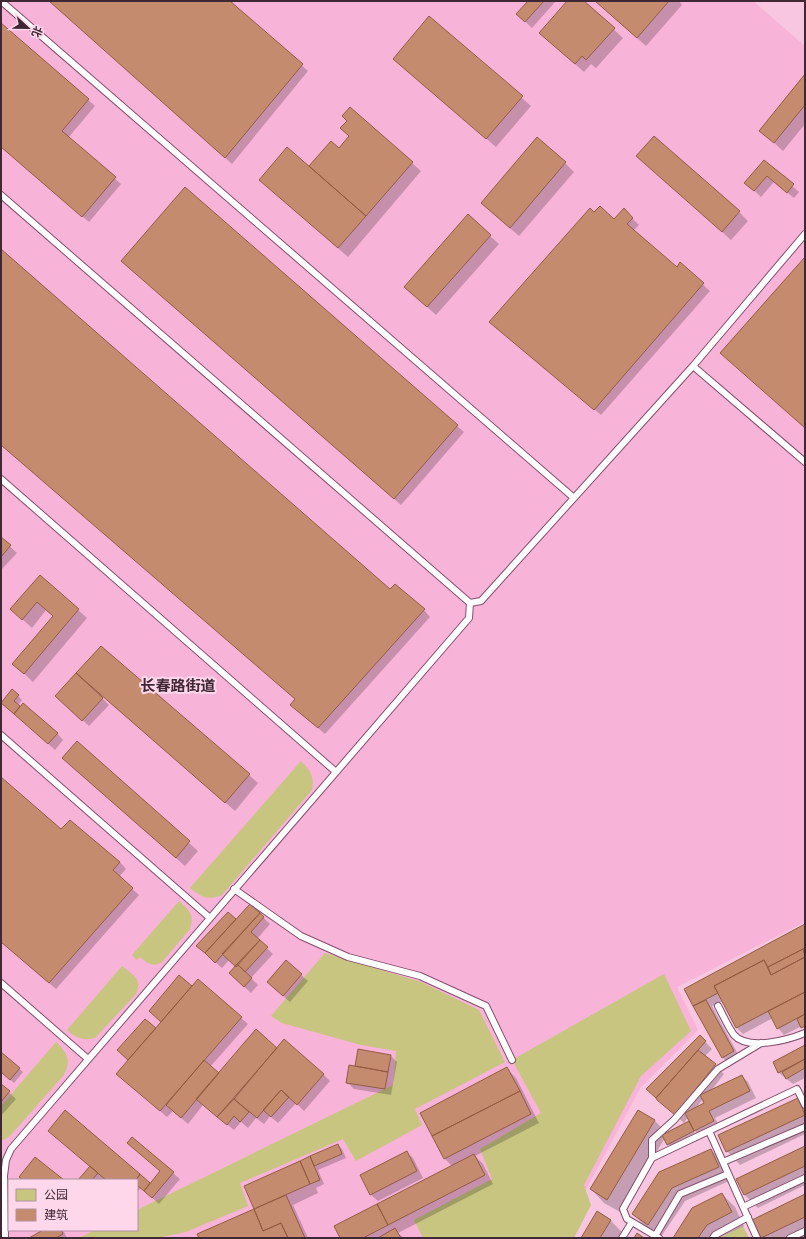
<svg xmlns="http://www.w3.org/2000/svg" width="806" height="1239" font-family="Raleway,'Noto Sans SC',sans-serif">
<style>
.built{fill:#f8b3d8;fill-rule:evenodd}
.green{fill:#c7c57f}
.shadow{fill:#0003;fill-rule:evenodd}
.building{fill:#c58b6f;stroke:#935c42}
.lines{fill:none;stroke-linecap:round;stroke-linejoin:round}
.lane-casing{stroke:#854f6d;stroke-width:8}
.lane{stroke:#fff;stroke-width:6}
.labels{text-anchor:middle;stroke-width:4;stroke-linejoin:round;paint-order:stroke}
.district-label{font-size:15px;font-weight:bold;fill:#3f2734;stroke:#fed7eb}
</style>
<rect width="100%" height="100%" fill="#f8c6e0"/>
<path class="built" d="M1,1H753L805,46V922L677,987L698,1030L641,1087L560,1238H1ZM9,1180H137V1230H9Z"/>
<path class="green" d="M301,761C310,770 315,777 312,790L222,895C207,901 202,897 190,888Z
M179,901C189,910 195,914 190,929L162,962C153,968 147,963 140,957L137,960L132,955Z
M325,953L421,982L479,1010L505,1062L415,1109L422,1125L356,1161L343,1139L240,1183L248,1206L186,1232L157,1238H79L95,1230H137V1210L393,1085L396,1051L361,1045L282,1023L271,1016Z
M122,966C133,975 143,979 136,994L95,1038C83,1041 76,1038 67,1030Z
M664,974L691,1031L641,1076L584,1185L591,1205L574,1238H423L414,1220L492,1179L480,1149L541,1113L512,1060Z
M56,1042C68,1053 72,1062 63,1076L9,1137L1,1141V1106Z
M743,1226L749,1238H720Z"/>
<path class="shadow" d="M50,1H229L308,71L232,164Z
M529,1H556L532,28L517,14Z
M568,1H583L623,38L596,68L591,64L584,72L549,41Z
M595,1H679L682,5L646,46Z
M429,17L531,106L496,147L394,59Z
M1,24L95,106L68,138L121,184L89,222L1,147Z
M805,75V124L783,151L760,130Z
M350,108L421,171L348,257L269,188L309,168L331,142L339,149L350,137L348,121Z
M638,156L739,212L748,221L731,240Z
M764,161L799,192L794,198L774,182L761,197L746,183Z
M565,163L574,172L519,236L491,212Z
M624,210L639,225L633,231L677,269L680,264L710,291L601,415L497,328L594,213L615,220Z
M490,236L499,244L436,315L414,295Z
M1,250L390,590L424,610L430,617L325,734L298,711L296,699L1,444Z
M122,261L457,426L464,432L401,505Z
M1,538L17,553L1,570Z
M40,576L87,618L33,682L14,664L54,617L46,610L32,628L21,618Z
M101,647L258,783L235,811L101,694L100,696L109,705L89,726L56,696Z
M12,690L22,700L18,705L57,733L63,740L55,750L6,706Z
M77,743L198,851L185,866L72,767Z
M1,778L61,831L120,862L126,869L119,877L139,895L56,989L1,942Z
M250,905L270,924L257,939L273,954L251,978L258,985L251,993L237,980V967L229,960L222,968L204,952L228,913L236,920Z
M805,925V1030L802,1026L784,1035L778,1028L773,1018L743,1034L737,1028L723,1001L712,1006L740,1058L729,1064L722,1057L685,989Z
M301,975L308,981L290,1002L275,989Z
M192,988L241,1018L248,1024L210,1067L219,1074L277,1049L323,1074L330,1081L304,1111L296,1103L278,1123L270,1116L264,1124L256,1118L248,1128L241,1122L234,1130L203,1105L188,1124L173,1111L167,1117L124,1080L129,1060L125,1057L156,1030Z
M700,1036L712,1049L705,1056L724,1074L710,1092L742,1076L748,1082L756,1098L715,1118L720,1128L701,1137L691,1127L690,1128L695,1133L670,1146L665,1138L620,1212L604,1203L591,1189L655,1121L668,1134L692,1126L688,1117L684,1123L657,1099ZM703,1099L706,1104L695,1109Z
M805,1046V1078L793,1084L779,1073L774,1063Z
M358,1050L391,1056L397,1062L391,1095L354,1089L347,1082L355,1067Z
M1,1053L23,1072L14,1083L1,1072Z
M507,1069L516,1078L539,1123L475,1156L483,1164L493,1184L398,1233L404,1238H341L452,1166L444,1158Z
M1,1085L16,1099L1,1116Z
M797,1099L805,1107V1113H803L805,1117V1134L740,1165L727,1151Z
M65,1112L150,1184L173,1173L180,1179L159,1204L141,1188L137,1192V1180H79L91,1167Z
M338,1145L342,1149L346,1158L318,1170L324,1184L316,1188L318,1193L293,1205L308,1238H200L255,1210L245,1186Z
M805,1147V1185L758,1208L745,1195L738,1180Z
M711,1150L724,1163L731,1180L685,1201L661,1237L646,1227L633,1214Z
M406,1152L413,1158L423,1178L378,1201L371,1195L361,1175Z
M722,1194L735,1207L744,1226L719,1238H674Z
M805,1195V1237L802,1238H762L753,1220Z
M597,1213L611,1221L624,1234L622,1238H582Z
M45,1230H63L67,1238H31Z"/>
<path class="building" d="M49,1H230L303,64L225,158Z
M528,1H544L525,22L516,14Z
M567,1H584L615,28L586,60L582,56L575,64L539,33Z
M595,1H669L637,38Z
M429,16L523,96L486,139L393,59Z
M1,23L89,99L62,131L116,177L82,217L1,147Z
M805,74V105L774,143L759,131Z
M350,107L413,162L366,216L309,166L331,141L339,148L349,136L340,128L347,121L342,116Z
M654,136L740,211L722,232L636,156Z
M537,137L566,162L510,228L481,203Z
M287,147L366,216L338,248L259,180Z
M764,160L794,184L787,193L767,176L754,191L744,183Z
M185,187L458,425L394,499L121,261Z
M600,206L614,219L624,208L633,218L627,224L677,267L680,262L704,283L594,410L489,322L590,208L594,212Z
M468,214L491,235L427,307L404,287Z
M1,249L390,589L395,584L425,609L318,728L290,705L295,699L1,445Z
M805,257V428L720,353Z
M1,537L11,545L1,557Z
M40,575L79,609L24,674L12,664L53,616L37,602L22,620L10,609Z
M101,646L250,774L225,803L76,673Z
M76,673L103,698L82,721L55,696Z
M12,689L19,695L14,701L20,706L14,714L1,703Z
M23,703L58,733L48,744L14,714Z
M77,741L190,841L176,858L62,758Z
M1,777L61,829L70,820L120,862L113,870L133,888L49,983L1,942Z
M250,904L260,913L215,963L205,953Z
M228,912L236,919L205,953L196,946Z
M260,913L264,917L251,932L260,940L236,967L222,954Z
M805,924V948L768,967L764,960L714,986L718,993L693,1006L684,989Z
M260,940L268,947L245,972L237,964Z
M803,949L805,957L771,975L768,967Z
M805,957V992L736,1028L714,986L764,960L771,975Z
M286,960L302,974L283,996L267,982Z
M237,964L252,978L244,987L229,973Z
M179,975L192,986L161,1022L149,1011Z
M198,979L242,1017L160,1111L116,1074Z
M805,992V1014L777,1029L768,1011Z
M706,1000L734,1051L722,1058L693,1006Z
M805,1014V1026L801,1028L797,1019Z
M145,1019L156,1028L128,1060L117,1050Z
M256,1029L277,1048L217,1117L196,1099Z
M700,1035L706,1041L656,1098L646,1089Z
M284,1039L324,1074L297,1105L281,1090L257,1118L234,1099Z
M805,1045V1059L778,1073L773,1062Z
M358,1049L391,1055L388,1072L355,1066Z
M698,1050L716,1064L675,1115L657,1100L656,1098Z
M1,1052L20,1068L10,1080L1,1072Z
M805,1059V1068L786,1079L782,1072Z
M204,1060L219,1073L181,1118L166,1105Z
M349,1065L388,1072L385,1089L346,1083Z
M507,1067L520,1091L432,1136L420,1113Z
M742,1075L750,1091L709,1111L714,1121L694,1131L685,1113L704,1103L700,1095Z
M1,1084L10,1091L1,1102Z
M281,1090L289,1097L271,1117L263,1110Z
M520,1091L531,1114L444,1159L432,1136Z
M798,1098L805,1115L726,1152L718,1135Z
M234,1099L249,1112L240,1122L234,1116L227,1125L217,1117Z
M65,1110L140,1174L136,1180H106L48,1131Z
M638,1110L655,1120L607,1200L590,1189Z
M689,1121L694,1131L667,1145L662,1135Z
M132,1137L174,1172L152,1198L144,1191L160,1171L127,1143Z
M338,1144L342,1154L314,1166L310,1156Z
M805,1146V1166L744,1195L736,1179Z
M711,1149L719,1167L672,1188L648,1225L632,1214L659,1172Z
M407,1151L417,1171L370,1195L360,1175Z
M474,1154L485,1175L388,1225L377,1204Z
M310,1156L320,1180L310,1184L300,1161Z
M35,1157L64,1180H23L19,1177Z
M300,1161L310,1184L254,1209L244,1186Z
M90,1166L98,1173L92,1180H78Z
M140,1174L150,1183L144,1191L137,1185V1180H136Z
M722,1193L732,1212L707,1225L698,1238H673L692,1208Z
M805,1194V1217L761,1238L752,1220Z
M286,1195L305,1238H288L281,1223L263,1231L254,1209Z
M377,1204L388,1225L363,1238H340L334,1226Z
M254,1209L263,1231L281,1223L288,1238H199L197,1234Z
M597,1211L611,1220L600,1238H581Z
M395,1228L401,1238H378Z
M43,1230H61L63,1234L56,1238H29Z
M637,1233L644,1238H634Z"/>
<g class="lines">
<defs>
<path id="lane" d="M1,1L574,498
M1,195L470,603
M693,366L805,462
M1,479L336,772
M470,603L481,601L693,366L805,234
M1,735L210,918
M234,889L301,936L348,957L420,976L486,1006L512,1060
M1,983L88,1059
M718,1006C723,1015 728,1027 734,1035C748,1051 788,1040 805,1033
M709,1131L757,1238
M652,1158V1140L674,1120L718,1069L761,1043
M723,1162L805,1127
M743,1207L805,1178
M655,1236L680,1194L728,1174
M5,1238L4,1176L6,1160L11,1149L469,618L470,603
M622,1238L632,1222
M659,1238L627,1219L623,1209L652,1158L797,1089L805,1105
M713,1238L715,1235L748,1217
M790,1238L805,1231"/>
</defs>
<use href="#lane" class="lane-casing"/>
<use href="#lane" class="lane"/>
</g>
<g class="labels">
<g class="district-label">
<text x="178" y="691">长春路街道</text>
</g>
</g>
<rect width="806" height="1239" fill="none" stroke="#3f2734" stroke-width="4"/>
<rect x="8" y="1179" width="130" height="52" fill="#fed7eb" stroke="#b291a2"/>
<rect x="16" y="1189" width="20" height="12" fill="#c7c57f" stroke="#b291a2"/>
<text x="44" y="1199" font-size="12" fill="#3f2734">公园</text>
<rect x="16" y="1209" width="20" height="12" fill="#c58b6f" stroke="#b291a2"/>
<text x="44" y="1219" font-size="12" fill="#3f2734">建筑</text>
<g transform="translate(28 28) rotate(112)" stroke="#fed7eb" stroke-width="3" paint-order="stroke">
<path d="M0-3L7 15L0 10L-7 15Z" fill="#3f2734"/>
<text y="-6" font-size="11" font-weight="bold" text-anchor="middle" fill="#3f2734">北</text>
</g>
</svg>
